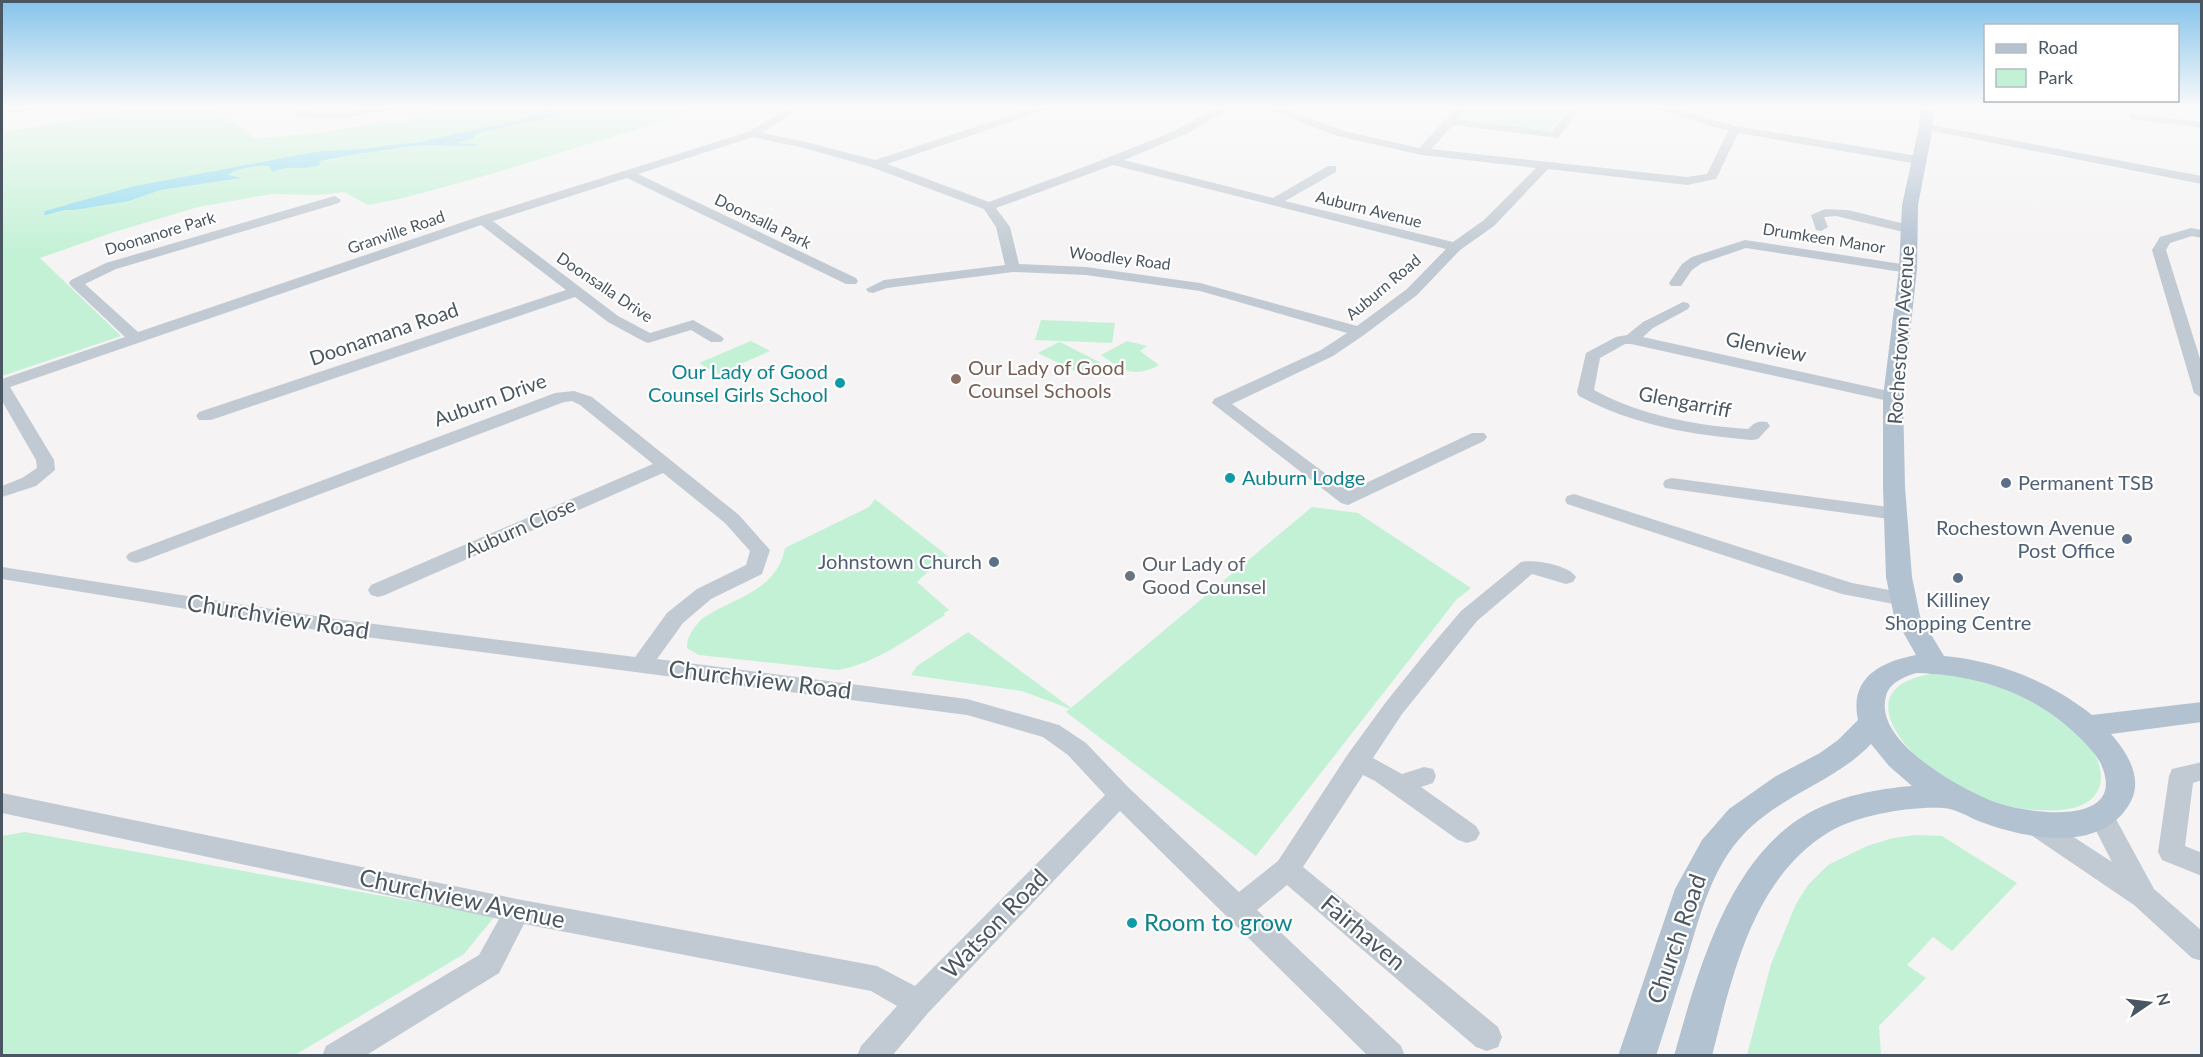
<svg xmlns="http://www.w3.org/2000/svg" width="2203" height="1057" font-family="Lato,sans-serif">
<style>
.green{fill:#c3f1d5}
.water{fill:#90daee}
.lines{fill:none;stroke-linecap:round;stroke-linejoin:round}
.stream{stroke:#90daee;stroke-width:4}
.minor{fill:#c1cad2;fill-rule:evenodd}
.major{fill:#b3c2d1;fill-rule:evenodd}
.education-dot{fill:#8d6e63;stroke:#fff;stroke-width:2}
.culture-dot{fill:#0f9aa8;stroke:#fff;stroke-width:2}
.service-dot{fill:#5c6f8a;stroke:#fff;stroke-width:2}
.worship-dot{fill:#6b7280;stroke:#fff;stroke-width:2}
.labels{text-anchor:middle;stroke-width:4.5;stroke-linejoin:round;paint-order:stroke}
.far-street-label{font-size:16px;fill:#4a5661;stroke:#fff}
.street-label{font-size:20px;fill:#4a5661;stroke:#fff}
.education-label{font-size:20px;fill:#785e54;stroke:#fff;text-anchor:start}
.culture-label{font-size:20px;fill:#0d838f;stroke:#fff;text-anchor:end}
.service-label{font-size:20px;fill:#4e5e75;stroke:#fff;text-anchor:end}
.worship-label{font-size:20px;fill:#5b616d;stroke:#fff;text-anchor:start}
.near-street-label{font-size:24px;fill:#4a5661;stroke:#fff}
.near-culture-label{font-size:24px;fill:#0d838f;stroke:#fff;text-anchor:start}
</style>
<rect width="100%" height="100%" fill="#f5f3f3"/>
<path class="green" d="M154,106H212L256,139L333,131L389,120L403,121L445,106H711L495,173L400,199L368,205L344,192L319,195L271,194L198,207L114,232L40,258L121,336L2,376V132Z
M1470,106H1570L1551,130L1545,132L1466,122L1459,117Z
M1041,320L1115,323L1112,343L1035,340Z
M751,341L770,351L718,374L699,363Z
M1127,341L1147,346L1140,351L1159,365C1133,379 1123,370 1101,355Z
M1059,342H1060L1101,363L1080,373L1038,353Z
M875,499L949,557L934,566L917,582L949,610L944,613L945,615C912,636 878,663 838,670L699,655L687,648C687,635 694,627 703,618C735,597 777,591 785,548L869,507Z
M1312,507L1358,513L1471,588L1456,600L1256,856L1066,712L1070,709L1022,691L911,675L917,666L968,632L1071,708Z
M1930,674C1989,674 2049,701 2088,745C2096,753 2101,767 2101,778C2099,818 2039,812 2013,807C1984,801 1953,787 1930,769C1892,738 1859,687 1930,674Z
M25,832L495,916L464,954L295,1055L2,1056V836Z
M1915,835L1942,836L2017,883L1952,951L1933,937L1907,965L1926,978L1879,1026L1881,1055H1747L1771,964L1796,904L1808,885L1828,865L1867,846L1893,838Z"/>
<path class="water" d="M553,106H561L544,114L562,115L481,132L474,135L475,138L457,143L478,144L476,146L424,145L386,149L385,146L419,142L517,121Z
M366,149L371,151L319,161L320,165C304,171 288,164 272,172L269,166C257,165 237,168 228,175L241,178L160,190L129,201L74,210H65L64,207L69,204L135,186L278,159L321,151Z"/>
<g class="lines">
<path class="stream" d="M364,151L392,147
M46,213L71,206"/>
<path class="minor" d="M21,106H44L39,109L2,115V109Z
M380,106H400L395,109L342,119L299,117L294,114L299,111L342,113Z
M792,106H804L762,133L806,142L875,160L1039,106H1053L1052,108L887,164L989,202C1049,180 1109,158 1167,134C1189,125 1211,106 1235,106L1188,133L1124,160L1273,198L1328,166H1336V172L1285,201L1453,242L1484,220L1536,168L1422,155L1337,136L1263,108L1262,106H1276L1344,131L1419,148L1458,106H1469L1458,119L1551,132L1573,106H1583L1558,138L1453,125L1431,149L1687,177L1707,174L1728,131L1652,108L1651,106H1666L1735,126L1918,156L1924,160L1918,164L1738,133L1716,179L1687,185L1548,169L1494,226L1460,250L1417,295L1364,335L1333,356L1232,404L1349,491L1472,433H1484L1487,437L1484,441L1348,505L1341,503L1212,403L1214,399L1321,350L1347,333L1200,291L1086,275L1013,272L887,288L873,293L868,292L866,289L884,280L1005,265L996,227L984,209L871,167L804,148L753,137L638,174L856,278L858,281L856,284H846L627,178L493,221L618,316L650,333L693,320L721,336L724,339L721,342H711L691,330L648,343L643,341L608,322L575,297L211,420H199L196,416L199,412L566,290L481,225L10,387L54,460L55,470L36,486L2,497V486L22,478L37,468L36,460L2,401V379L125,337L71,286L69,283L71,280L106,263L331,197L335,196L341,200L339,203L116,269L85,284L138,332L478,217L748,132ZM1113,165L1446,249L1407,289L1357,326L1200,283L1086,267L1019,264L1010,227L996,208Z
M2134,114L2202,122V128L2130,119V115Z
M1926,124L2202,176V184L1922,129V125Z
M1825,209L1848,210L1913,226L1915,229L1908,233L1836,216L1824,217L1828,227L1821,231L1816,230L1811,215Z
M2191,228L2202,230V238L2192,236L2170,243L2166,250L2202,365V398L2194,393L2152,250L2160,237Z
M1745,240L1908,265L1915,269L1908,273L1746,248L1702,263L1692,270L1681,286H1671L1669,283L1682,264L1692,257Z
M1683,302L1688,303L1690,306L1688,309L1653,328L1643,337L1893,392L1901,397L1893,402L1631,344H1625L1600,358L1594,390C1642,416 1694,425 1748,429C1754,423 1758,420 1767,422L1770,426L1758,439L1752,440C1691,435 1633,425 1579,396L1577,392L1586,353L1616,337L1627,335L1643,322Z
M574,391L592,397L739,515L770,550L762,574L711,599L683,623L657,659L967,699L1059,725L1086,743L1129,788L1239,892L1278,861L1348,754L1386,702L1427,651L1461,611L1521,562C1534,559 1569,565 1576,577L1573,582L1566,584L1532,574L1477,621L1402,714L1373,758L1402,774L1424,767L1433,769L1436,776L1433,783L1421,787L1476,826L1480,833L1476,840L1467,843L1458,840L1375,781L1363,775L1303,867L1498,1027L1502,1037L1498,1047L1487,1051L1476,1047L1287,885L1257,910L1401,1046L1405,1056H1368L1120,811L928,1013L892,1056H857L861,1046L897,1006L871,991L524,924L499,973L365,1056H322L326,1046L479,955L499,919L2,813V793L517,899L877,966L915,986L1105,795L1068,755L1043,737L967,715L335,633L2,579V567L335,619L635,657L667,613L697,589L746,565L750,551L725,523L663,473L385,595L378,597L371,595L368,590L371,585L653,464L580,405L572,401L564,402L143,561L136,563L129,561L126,557L129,553L555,393Z
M1672,478L1896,508L1903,510L1906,514L1903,518L1896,520L1665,488L1663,484L1665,480Z
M1574,494L1852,583L1911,594L1914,599L1911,604L1904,606L1842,594L1567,504L1565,500L1567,496Z
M2202,762V780L2193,783L2185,846L2202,853V876L2162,860L2158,852L2169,776L2172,769Z
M2102,807L2111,810L2154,889L2202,931V961L2192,958L2134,905L2025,831L2021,824L2025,817L2034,814L2043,817L2112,862L2089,817L2093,810Z"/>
<path class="major" d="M1920,106H1934L1933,127L1918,205L1917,269L1903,397L1905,487L1912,577L1920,616L1944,656C1998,661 2049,681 2092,715L2202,702V722L2111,734C2127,752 2144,779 2130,803C2101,854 2027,839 1981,822C1970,818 1955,808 1943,808C1911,806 1857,815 1829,832C1753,878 1732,976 1712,1056H1674C1697,974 1728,859 1807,814C1839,796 1876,789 1912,786L1889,766L1871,744C1838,779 1788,793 1752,826C1714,860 1702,909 1688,955C1677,989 1667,1022 1656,1056H1618L1675,889L1702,840L1729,809L1776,776L1820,753L1838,740L1858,720C1849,678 1880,662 1916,655L1894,616L1886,577L1883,487V397L1899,269L1902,205L1919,127ZM1917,673C1978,675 2034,693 2078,736C2086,744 2096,754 2101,764C2130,830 2022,813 1992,801C1958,787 1873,741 1886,696C1889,683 1905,676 1917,673Z"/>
</g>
<linearGradient id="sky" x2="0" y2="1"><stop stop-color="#85c3ea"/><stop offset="0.42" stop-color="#fafafa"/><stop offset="1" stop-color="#fafafa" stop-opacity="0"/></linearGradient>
<rect width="2203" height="254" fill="url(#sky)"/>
<circle class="education-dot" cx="956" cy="379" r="6"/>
<g class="culture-dot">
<circle cx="840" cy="383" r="6"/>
<circle cx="1230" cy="478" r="6"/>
<circle cx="1132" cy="923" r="6"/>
</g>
<g class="service-dot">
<circle cx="2006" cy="483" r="6"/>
<circle cx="2127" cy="539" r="6"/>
<circle cx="994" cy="562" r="6"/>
<circle cx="1958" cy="578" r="6"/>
</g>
<circle class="worship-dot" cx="1130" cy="576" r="6"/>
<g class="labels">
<g class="far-street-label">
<text transform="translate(1369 209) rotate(14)" y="6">Auburn Avenue</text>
<text transform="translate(763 221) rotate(26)" y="6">Doonsalla Park</text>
<text transform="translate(396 232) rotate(-19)" y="6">Granville Road</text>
<text transform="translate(160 233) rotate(-17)" y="6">Doonanore Park</text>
<text transform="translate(1824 238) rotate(9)" y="6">Drumkeen Manor</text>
<text transform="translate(1120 258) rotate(7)" y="6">Woodley Road</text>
<text transform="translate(605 287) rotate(34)" y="6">Doonsalla Drive</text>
<text transform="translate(1383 287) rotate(-40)" y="6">Auburn Road</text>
</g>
<g class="street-label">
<text transform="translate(384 334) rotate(-19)" y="7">Doonamana Road</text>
<text transform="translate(1901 335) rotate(-86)" y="7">Rochestown Avenue</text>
<text transform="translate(1766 347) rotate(12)" y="7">Glenview</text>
<text transform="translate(490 400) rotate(-20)" y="7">Auburn Drive</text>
<text transform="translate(1685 402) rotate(11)" y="7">Glengarriff</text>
<text transform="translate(520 528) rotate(-24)" y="7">Auburn Close</text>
</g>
<g class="education-label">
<text x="968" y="375">Our Lady of Good<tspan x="968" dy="23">Counsel Schools</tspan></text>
</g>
<g class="culture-label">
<text x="828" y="379">Our Lady of Good<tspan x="828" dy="23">Counsel Girls School</tspan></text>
<text x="1242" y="485" text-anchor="start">Auburn Lodge</text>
</g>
<g class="service-label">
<text x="2018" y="490" text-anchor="start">Permanent TSB</text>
<text x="2115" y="535">Rochestown Avenue<tspan x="2115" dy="23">Post Office</tspan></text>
<text x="982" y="569">Johnstown Church</text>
<text x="1958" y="607" text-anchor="middle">Killiney<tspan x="1958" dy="23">Shopping Centre</tspan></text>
</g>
<g class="worship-label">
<text x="1142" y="571">Our Lady of<tspan x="1142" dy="23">Good Counsel</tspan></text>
</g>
<g class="near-street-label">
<text transform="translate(278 617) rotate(9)" y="8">Churchview Road</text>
<text transform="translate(760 680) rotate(7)" y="8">Churchview Road</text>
<text transform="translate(462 899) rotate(12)" y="8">Churchview Avenue</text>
<text transform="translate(995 924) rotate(-46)" y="8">Watson Road</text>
<text transform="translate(1363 933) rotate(40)" y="8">Fairhaven</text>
<text transform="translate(1677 939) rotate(-71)" y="8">Church Road</text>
</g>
<g class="near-culture-label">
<text x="1144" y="931">Room to grow</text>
</g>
</g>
<rect width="2203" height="1057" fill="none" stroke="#4a5661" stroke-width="6"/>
<rect x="1984" y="24" width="195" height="78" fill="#ffffff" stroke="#b7bbc0" stroke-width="1.5"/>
<rect x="1996" y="44" width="30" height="9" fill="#b3c2d1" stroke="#b7bbc0" stroke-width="1.5"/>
<text x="2038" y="54" font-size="18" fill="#4a5661">Road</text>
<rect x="1996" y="69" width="30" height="18" fill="#c3f1d5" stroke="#b7bbc0" stroke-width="1.5"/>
<text x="2038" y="84" font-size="18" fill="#4a5661">Park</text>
<g transform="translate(2149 1003) rotate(76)" stroke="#ffffff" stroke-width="4.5" paint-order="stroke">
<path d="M0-4.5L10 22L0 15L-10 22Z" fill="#4a5661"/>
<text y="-9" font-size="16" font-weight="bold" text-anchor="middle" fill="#4a5661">N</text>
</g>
</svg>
